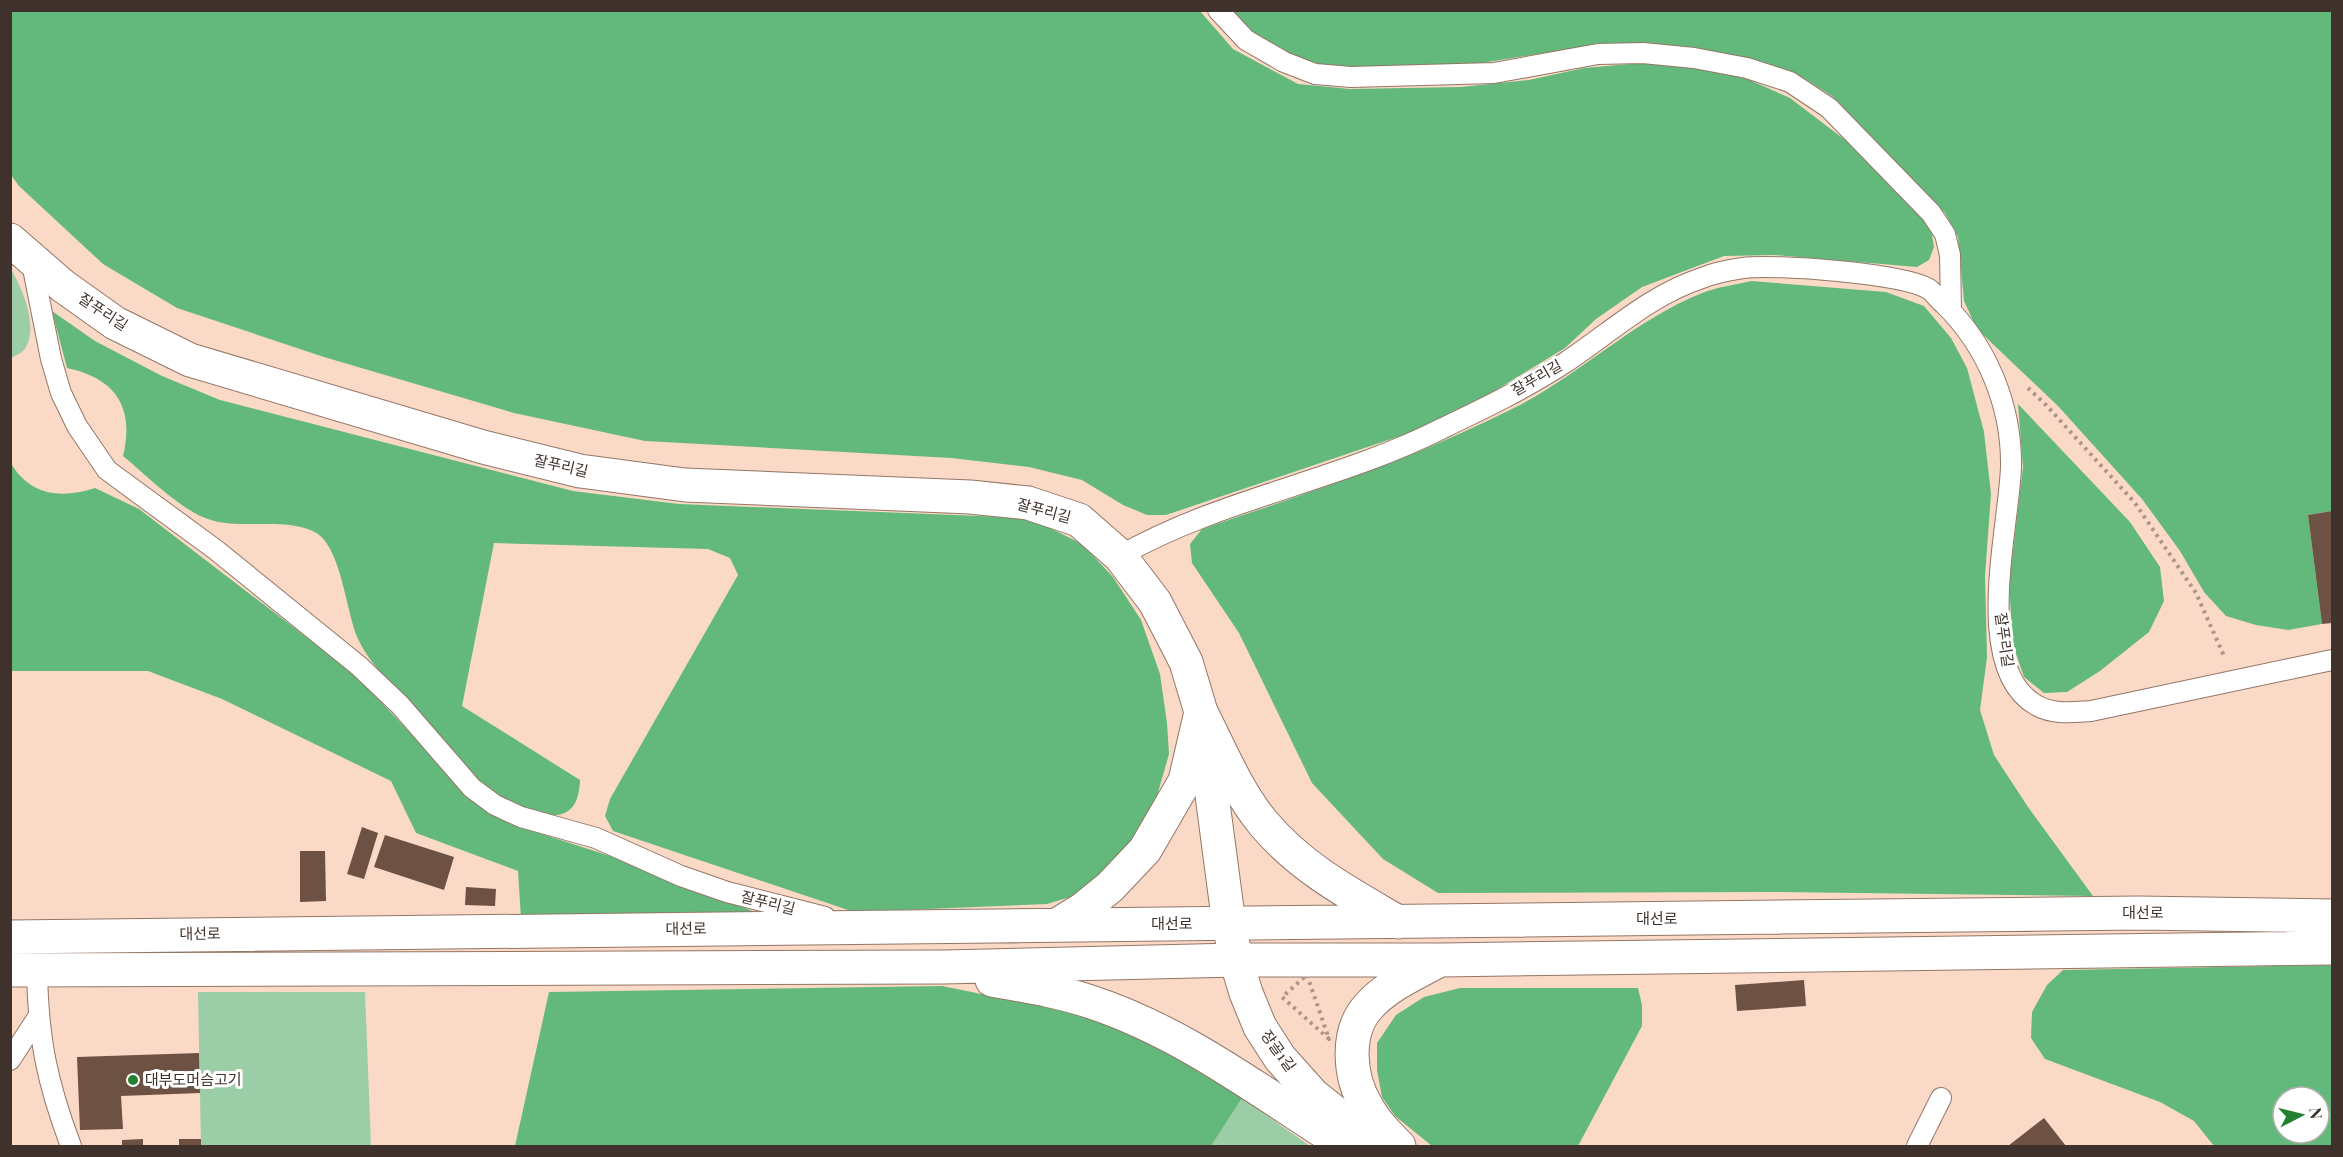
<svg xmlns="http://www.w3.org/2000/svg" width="2343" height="1157" font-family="'Playfair Display','Noto Sans KR',serif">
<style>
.green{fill:#9bcea6}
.forest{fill:#63b97b;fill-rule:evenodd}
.building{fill:#6d5142}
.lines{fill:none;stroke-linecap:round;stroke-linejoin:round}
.service-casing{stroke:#947666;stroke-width:22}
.minor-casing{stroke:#947666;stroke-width:35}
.tertiary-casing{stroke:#947666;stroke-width:35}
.path{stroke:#ad9487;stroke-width:4;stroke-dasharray:3 4.5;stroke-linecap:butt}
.service{stroke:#fff;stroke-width:20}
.minor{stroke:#fff;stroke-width:33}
.tertiary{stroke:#fff;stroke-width:33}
.poi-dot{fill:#258132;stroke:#fff;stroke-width:2}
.labels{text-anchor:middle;stroke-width:6;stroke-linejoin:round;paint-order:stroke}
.street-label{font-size:15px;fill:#3f322c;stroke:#fff}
.poi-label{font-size:15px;fill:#3f322c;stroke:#fff;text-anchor:start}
</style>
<rect width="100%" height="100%" fill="#fad9c7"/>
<path class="green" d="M11,269C22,288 41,330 23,351C20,354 14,356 11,358Z
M198,992H365L371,1146H201Z
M1242,1098L1310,1146H1211Z"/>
<path class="forest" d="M1199,10L1233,49L1298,84L1350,89L1461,87L1529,80L1584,68L1641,63L1697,68L1747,79L1790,98L1849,143L1931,228L1934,247L1929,260L1917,267L1775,255L1724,256L1642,287L1596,319L1565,348L1486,396L1409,433L1166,515H1147L1123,505L1082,480L1029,467L951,458L645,441L514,413L324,357L177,308L103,264L19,186L11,175V11Z
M1228,11H2332V511L2308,515L2322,624L2288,630L2256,625L2226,616L2204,592L2180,551L2142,499L2058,406L1977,329L1964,301L1958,237L1945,213L1832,96L1802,77L1753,60L1698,48L1639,43L1586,46L1476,64L1328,68L1295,58L1254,36Z
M1751,281L1886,292L1924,306L1951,338L1967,368L1984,432L1991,494L1985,576L1987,657L1980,710L1994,755L2028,807L2093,896L1771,892L1438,893L1383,859L1312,783L1239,633L1192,563L1190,544L1202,529C1308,493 1416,458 1516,407C1581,374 1634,320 1702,293C1717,287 1735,285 1751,281Z
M52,311L95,341L162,376L220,400L573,491L679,504L1030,518L1082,544L1113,577L1141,620L1160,674L1167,723L1169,754L1155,803L1140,840L1077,895L1047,904L854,912L613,831L605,816L610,799L738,575L730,558L708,549L494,543L462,706L580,780C579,804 571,818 545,815C519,812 493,797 474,779C451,757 432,730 412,706C393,685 370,665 358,639C346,612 342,552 318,534C291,516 243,530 211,520C184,513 146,475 123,456C135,407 115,378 67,368Z
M2018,404L2130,522L2160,567L2164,601L2149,632L2100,671L2067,692L2044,693L2024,677L2013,645L2009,584L2023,467Z
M10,462C30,496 61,499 95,488L139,509L357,676L476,804L511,824L613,857L763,915L521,918L518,871L416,833L391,781L222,699L148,671H11Z
M2332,965V1146H2214L2194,1121L2160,1102L2045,1059L2031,1038L2032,1012L2047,985L2063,970ZM2283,1097H2319V1133H2283Z
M942,986C999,998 1058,1007 1113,1026C1160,1042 1201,1071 1242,1098L1211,1146H515L549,992Z
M1460,988H1638L1642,1005V1026L1578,1146H1432L1395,1116L1382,1097L1377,1070V1043L1396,1015L1424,997Z"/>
<path class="building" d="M2332,511V623L2322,624L2308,515Z
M362,827L378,833L364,879L347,874Z
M385,835L454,857L444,890L374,867Z
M300,851H325L326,901L300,902Z
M466,887L496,889L495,906L465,905Z
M1804,980L1806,1006L1737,1011L1735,985Z
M199,1053L200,1093L121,1096L123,1129L80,1130L77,1057Z
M2044,1118L2066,1146H2008Z
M143,1139V1146H122V1140Z
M179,1139H201V1146H179Z"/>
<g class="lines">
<defs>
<path id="service" d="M1218,10L1246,40L1284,62L1315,74L1351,77L1494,73L1598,54L1643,53L1694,58L1747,68L1790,82L1829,108L1931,213L1945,234L1950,255L1951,311
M31,258L51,359L61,393L77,426L107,470L216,550L359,666L400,705L472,788L495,805L521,817L596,838L681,876L727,892L825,917
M1120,556C1221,498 1339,481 1443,428C1485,408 1528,387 1566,362C1611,332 1650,295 1702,278C1714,273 1729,270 1743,268C1776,264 1901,273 1929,289C1934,293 1939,300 1944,304C1987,346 2012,406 2011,467C2009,528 1972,669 2036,705C2053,715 2073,712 2091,711L2332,660
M37,970C38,1038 47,1083 71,1146
M10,1060L38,1017
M1917,1146L1941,1098"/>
<path id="minor" d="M10,240L63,286L115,323L190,360L483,447L580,471L685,485L970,497L1028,503L1079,520L1120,556L1155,602L1186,662L1201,712L1229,924L1236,960L1246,993L1260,1027L1280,1058L1313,1095L1377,1146"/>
<path id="tertiary" d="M1201,712C1220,749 1237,792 1264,824C1301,868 1350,894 1398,922
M1057,925L1083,909L1110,887L1145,850L1185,781L1201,712
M10,937L2138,913L2332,916
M10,970L944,967L1236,960H1440L2332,948
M992,980C1025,986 1059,991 1091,1002C1185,1033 1263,1094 1346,1146
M1399,1146C1387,1134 1375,1122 1367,1107C1349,1078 1345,1033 1368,1007C1386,986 1415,974 1438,961"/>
</defs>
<use href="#service" class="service-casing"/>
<use href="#minor" class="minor-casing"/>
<use href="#tertiary" class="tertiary-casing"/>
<path class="path" d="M2028,388L2046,405L2135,503L2196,593L2224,656
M1307,975L1329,1039L1282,997Z"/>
<use href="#service" class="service"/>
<use href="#minor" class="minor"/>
<use href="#tertiary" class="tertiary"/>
</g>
<circle class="poi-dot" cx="133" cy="1080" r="6"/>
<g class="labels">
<g class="street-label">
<text transform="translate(103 312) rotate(33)" y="5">잘푸리길</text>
<text transform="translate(1537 378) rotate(-30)" y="5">잘푸리길</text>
<text transform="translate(561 466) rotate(13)" y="5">잘푸리길</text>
<text transform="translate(1044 511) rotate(15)" y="5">잘푸리길</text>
<text transform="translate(2004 640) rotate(82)" y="5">잘푸리길</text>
<text transform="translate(768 903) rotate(14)" y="5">잘푸리길</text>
<text x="2143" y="918">대선로</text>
<text x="1657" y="924">대선로</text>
<text x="1172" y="929">대선로</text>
<text transform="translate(686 929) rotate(-1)" y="5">대선로</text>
<text transform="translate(200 934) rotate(-1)" y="5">대선로</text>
<text transform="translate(1278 1051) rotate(54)" y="5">장골1길</text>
</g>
<g class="poi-label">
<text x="145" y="1085">대부도머슴고기</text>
</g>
</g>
<rect width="2343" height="1157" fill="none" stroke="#3f322c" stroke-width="24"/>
<g transform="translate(2301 1115) rotate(83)"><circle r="28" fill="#ffffff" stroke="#b2adab" stroke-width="1.5"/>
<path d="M0-4.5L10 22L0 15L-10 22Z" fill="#258132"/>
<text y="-9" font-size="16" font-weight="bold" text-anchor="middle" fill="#3f322c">N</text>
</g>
</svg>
